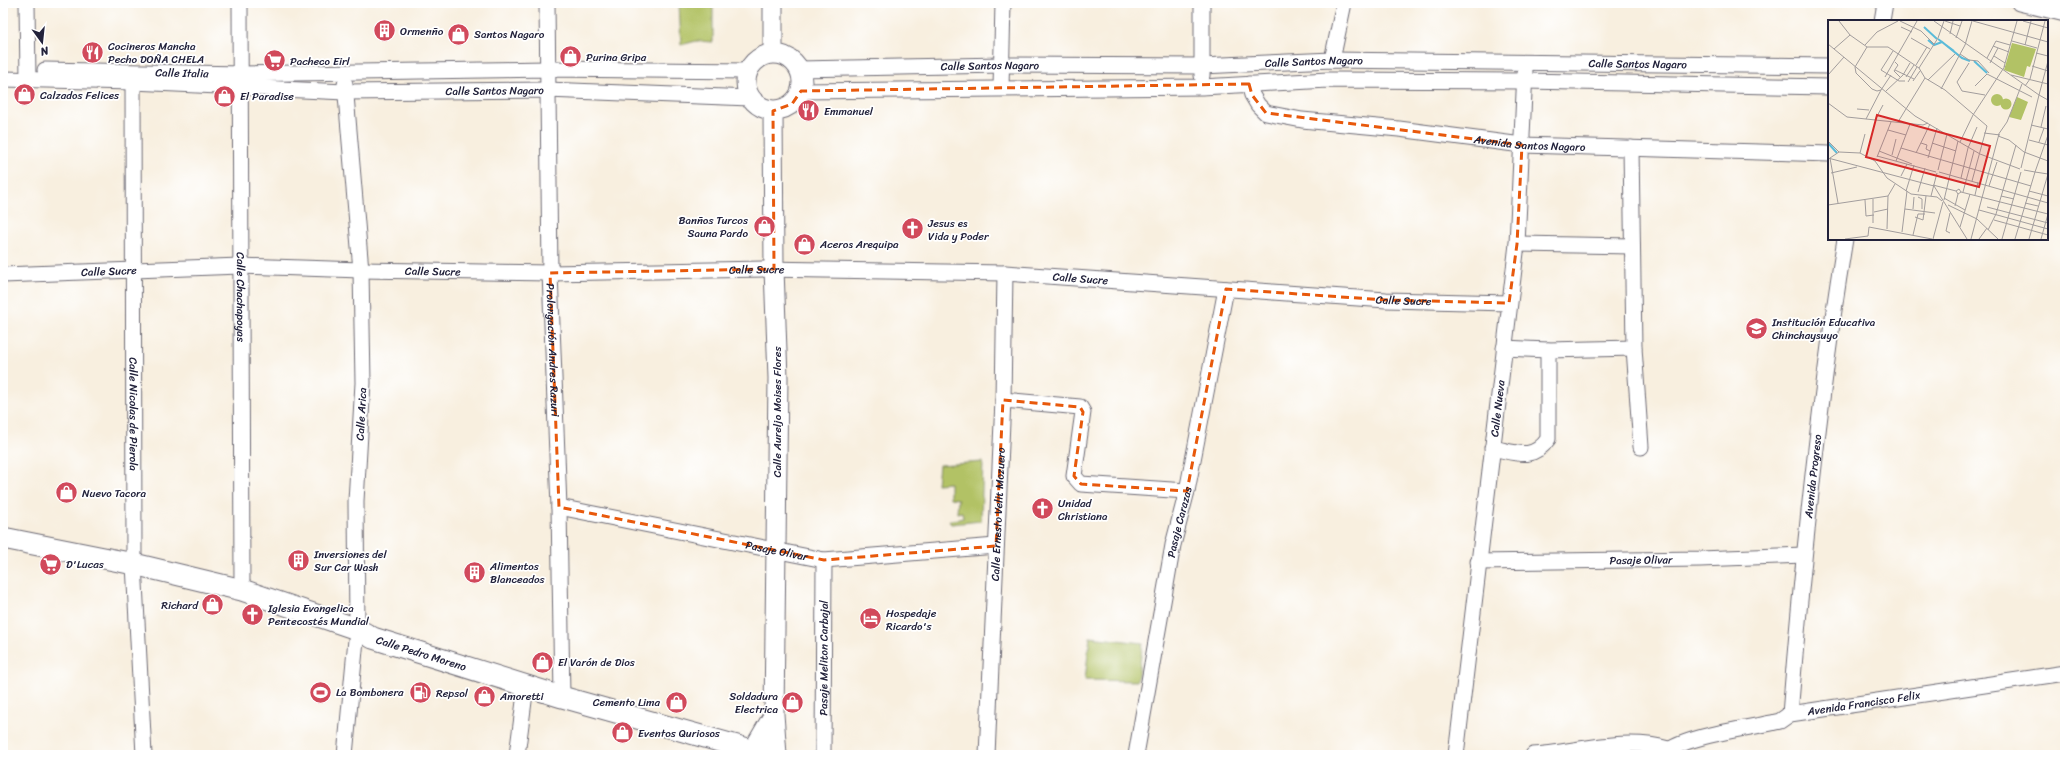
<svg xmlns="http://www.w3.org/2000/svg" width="2068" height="758" font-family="Sriracha,sans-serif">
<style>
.green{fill:#b2c265;stroke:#6a7250}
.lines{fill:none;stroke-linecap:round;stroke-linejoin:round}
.minor-casing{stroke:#6d6a74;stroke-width:17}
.tertiary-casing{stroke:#6d6a74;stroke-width:21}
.secondary-casing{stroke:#6d6a74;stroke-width:23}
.minor{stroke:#fff;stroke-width:15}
.tertiary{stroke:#fff;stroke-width:19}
.secondary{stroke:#fff;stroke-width:21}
.marked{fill:none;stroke:#e8590c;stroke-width:3;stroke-dasharray:8 5;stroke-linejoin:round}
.labels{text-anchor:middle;stroke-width:3.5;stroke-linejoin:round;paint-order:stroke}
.poi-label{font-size:11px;fill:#22223b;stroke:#fff;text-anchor:start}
.street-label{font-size:11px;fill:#22223b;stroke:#fff}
.inset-river{fill:none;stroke:#5bbbd9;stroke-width:2}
.inset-road{fill:none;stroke:#a29d9d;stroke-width:1}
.view{fill:#d62828;fill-opacity:0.15;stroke:#d62828;stroke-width:2}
.inset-edge{fill:none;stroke:#22223b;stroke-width:2}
</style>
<rect width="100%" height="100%" fill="#fff"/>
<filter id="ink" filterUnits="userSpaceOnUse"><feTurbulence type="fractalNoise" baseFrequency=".025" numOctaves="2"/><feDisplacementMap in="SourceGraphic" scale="8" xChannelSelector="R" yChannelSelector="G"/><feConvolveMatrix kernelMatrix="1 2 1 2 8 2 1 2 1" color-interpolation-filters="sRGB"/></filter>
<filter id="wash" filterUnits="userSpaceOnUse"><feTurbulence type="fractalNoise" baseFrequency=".012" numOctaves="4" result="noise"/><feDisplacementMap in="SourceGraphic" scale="16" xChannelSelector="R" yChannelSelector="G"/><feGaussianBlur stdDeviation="0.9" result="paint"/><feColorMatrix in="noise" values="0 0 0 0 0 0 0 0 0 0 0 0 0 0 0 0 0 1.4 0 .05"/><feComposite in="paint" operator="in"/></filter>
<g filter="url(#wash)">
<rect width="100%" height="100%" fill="#f8efdf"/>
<path class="green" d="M679,3H713V42L696,41L681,45Z
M983,462L981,521L951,524L949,521L963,518L962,512L957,513L958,499L950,498V483L937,484L939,465Z
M1090,637L1143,643L1137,681L1085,680Z"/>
</g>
<g filter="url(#ink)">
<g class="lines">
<defs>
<g id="minor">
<path d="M27,3L28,80"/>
<path id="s1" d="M240,3L242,590"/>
<path id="s2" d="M547,3L550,273L559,507L562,697"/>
<path d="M2019,3L2065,14"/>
<path d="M1882,21L1885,3"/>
<path d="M1332,60L1344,3"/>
<path id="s3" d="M799,69L1002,65L1202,66L1332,60L1829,66"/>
<path id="s4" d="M45,70L240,74L547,69L748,71"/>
<path id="s5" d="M133,73L134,564L144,755"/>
<path d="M1202,76V3"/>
<path id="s6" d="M3,79L133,82L345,92L547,90L750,98"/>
<path d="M345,84L361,270L363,383L356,501L357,629L345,755"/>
<path id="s7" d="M1249,84L1252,95L1258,105L1266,113L1302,120L1399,129L1522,145L1829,154"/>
<path d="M1001,88L1003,3"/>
<path d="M801,91L1202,87L1328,80L1525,81L1829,87"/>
<path d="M1631,148L1634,348L1641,447"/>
<path d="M1517,244L1632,246"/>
<path id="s8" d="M3,275L240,266L361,270L550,273L764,269L1005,273L1386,300L1509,303"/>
<path d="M1504,348L1548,350L1634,348"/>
<path d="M1003,400L1080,407L1083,412L1074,476L1081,484L1187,491"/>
<path d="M1492,448C1515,452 1532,462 1548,439V350"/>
<path id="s9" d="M559,507L824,560L996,546"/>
<path id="s10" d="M1478,562L1700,559L1803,555"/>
<path id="s11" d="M1790,714C1803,555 1819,397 1845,239"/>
<path d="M517,755L526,686"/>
<path id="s12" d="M823,755L824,560"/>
<path id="s13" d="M987,755L1003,400L1005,273"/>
<path id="s14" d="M1136,755L1173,545L1187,491L1226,289"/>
<path id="s15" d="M1456,755L1517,244L1525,71"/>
<path d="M1533,755C1577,752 1625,736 1668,749"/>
<path id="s16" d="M1663,755C1679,736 1753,728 1780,721L1790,714L2065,673"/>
</g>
<path id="tertiary" d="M773,3V54
M746 82a28 28 0 1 1 56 0a28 28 0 1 1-56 0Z
M773,111L774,269L778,378L774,714L777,755
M753,750L774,714"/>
<g id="secondary">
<path id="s17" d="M3,538L134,564L242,590L357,629L373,638L562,697L769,755"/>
</g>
</defs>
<use href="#minor" class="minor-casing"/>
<use href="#tertiary" class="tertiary-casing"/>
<use href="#secondary" class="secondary-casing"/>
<use href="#minor" class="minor"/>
<use href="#tertiary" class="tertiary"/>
<use href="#secondary" class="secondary"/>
</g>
</g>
<path class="marked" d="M1249,84L1252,95L1266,113L1522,145L1517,244L1509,303L1386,300L1226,289L1187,491L1081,484L1074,476L1083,412L1080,407L1003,400L996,546L824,560L559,507L550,273L774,269L773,111L792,104L801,91Z"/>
<defs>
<symbol id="building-disc" viewBox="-11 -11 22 22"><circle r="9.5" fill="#d1495b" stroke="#fff"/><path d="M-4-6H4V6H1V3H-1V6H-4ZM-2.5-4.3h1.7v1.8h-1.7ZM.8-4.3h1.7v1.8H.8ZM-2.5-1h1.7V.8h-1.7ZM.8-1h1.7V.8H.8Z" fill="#fff"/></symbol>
<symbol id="shop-disc" viewBox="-11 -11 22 22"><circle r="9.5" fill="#d1495b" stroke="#fff"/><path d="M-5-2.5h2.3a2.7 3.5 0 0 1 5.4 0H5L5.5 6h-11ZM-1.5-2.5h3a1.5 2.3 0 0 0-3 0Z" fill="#fff"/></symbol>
<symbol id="restaurant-disc" viewBox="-11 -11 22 22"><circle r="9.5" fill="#d1495b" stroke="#fff"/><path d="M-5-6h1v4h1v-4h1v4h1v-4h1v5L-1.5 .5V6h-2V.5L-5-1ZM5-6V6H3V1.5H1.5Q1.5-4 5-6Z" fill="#fff"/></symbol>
<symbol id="supermarket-disc" viewBox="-11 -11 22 22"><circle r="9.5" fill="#d1495b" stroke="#fff"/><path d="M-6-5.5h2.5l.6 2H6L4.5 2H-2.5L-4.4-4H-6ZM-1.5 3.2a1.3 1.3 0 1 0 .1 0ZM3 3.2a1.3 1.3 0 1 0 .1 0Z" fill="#fff"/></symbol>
<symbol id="church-disc" viewBox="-11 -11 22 22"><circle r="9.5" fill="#d1495b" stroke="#fff"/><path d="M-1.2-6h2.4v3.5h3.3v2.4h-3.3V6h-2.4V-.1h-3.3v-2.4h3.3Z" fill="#fff"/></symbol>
<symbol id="school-disc" viewBox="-11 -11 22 22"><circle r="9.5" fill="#d1495b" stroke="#fff"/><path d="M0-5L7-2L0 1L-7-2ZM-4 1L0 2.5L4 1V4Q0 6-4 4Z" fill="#fff"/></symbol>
<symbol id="hotel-disc" viewBox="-11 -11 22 22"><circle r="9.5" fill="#d1495b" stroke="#fff"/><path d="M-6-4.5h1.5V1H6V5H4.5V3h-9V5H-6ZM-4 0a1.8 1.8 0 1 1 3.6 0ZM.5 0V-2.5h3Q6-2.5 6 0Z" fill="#fff"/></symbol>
<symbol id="stadium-disc" viewBox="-11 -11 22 22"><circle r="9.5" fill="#d1495b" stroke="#fff"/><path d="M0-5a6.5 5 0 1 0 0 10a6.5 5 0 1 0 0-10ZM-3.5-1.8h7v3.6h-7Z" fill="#fff"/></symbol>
<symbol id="fuel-disc" viewBox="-11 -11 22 22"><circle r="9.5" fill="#d1495b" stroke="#fff"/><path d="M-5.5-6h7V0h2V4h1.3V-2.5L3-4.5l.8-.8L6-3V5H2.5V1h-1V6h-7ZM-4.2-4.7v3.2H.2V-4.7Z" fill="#fff"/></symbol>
</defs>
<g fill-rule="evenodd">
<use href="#building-disc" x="372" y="18" width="25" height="25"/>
<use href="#shop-disc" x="446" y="22" width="25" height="25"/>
<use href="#restaurant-disc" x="80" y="40" width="25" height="25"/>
<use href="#shop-disc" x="558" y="44" width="25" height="25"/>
<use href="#supermarket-disc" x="262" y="48" width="25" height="25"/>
<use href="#shop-disc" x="12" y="82" width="25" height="25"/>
<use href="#shop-disc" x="212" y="84" width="25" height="25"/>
<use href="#restaurant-disc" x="796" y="98" width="25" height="25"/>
<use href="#shop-disc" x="752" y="214" width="25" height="25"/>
<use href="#church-disc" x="900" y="216" width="25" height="25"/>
<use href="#shop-disc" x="792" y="232" width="25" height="25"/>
<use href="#school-disc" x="1744" y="316" width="25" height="25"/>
<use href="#shop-disc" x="54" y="480" width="25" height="25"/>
<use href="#church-disc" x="1030" y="496" width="25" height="25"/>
<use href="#building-disc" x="286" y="548" width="25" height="25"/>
<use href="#supermarket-disc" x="38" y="552" width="25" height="25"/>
<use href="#building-disc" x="462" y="560" width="25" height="25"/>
<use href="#shop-disc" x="200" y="592" width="25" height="25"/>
<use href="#church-disc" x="240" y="602" width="25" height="25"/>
<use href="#hotel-disc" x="858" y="606" width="25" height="25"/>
<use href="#shop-disc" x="530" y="650" width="25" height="25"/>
<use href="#stadium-disc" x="308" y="680" width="25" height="25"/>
<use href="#fuel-disc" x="408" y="680" width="25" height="25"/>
<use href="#shop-disc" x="472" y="684" width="25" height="25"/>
<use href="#shop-disc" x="664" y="690" width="25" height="25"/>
<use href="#shop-disc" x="780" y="690" width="25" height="25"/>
<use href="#shop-disc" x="610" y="720" width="25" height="25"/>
</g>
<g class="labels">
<g class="poi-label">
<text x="400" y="35">Ormenño</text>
<text x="474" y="38">Santos Nagaro</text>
<text x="108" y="50">Cocineros Mancha<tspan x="108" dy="13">Pecho DOÑA CHELA</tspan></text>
<text x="586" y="61">Purina Gripa</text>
<text x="290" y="65">Pacheco Eirl</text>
<text x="40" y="99">Calzados Felices</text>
<text x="240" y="100">El Paradise</text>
<text x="824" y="115">Emmanuel</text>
<text x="748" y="224" text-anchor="end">Banños Turcos<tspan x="748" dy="13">Sauna Pardo</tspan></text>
<text x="928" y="227">Jesus es<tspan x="928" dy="13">Vida y Poder</tspan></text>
<text x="820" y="248">Aceros Arequipa</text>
<text x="1772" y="326">Institución Educativa<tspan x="1772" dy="13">Chinchaysuyo</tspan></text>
<text x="82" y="497">Nuevo Tacora</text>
<text x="1058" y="507">Unidad<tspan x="1058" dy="13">Christiana</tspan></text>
<text x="314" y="558">Inversiones del<tspan x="314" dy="13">Sur Car Wash</tspan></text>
<text x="66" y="568">D'Lucas</text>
<text x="490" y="570">Alimentos<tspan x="490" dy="13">Blanceados</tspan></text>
<text x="198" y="609" text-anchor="end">Richard</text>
<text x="268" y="612">Iglesia Evangelica<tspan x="268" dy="13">Pentecostés Mundial</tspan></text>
<text x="886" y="617">Hospedaje<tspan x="886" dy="13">Ricardo's</tspan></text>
<text x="558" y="666">El Varón de Dios</text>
<text x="336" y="696">La Bombonera</text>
<text x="436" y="697">Repsol</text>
<text x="500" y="700">Amoretti</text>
<text x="778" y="700" text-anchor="end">Soldadura<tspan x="778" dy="13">Electrica</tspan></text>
<text x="660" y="706" text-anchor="end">Cemento Lima</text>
<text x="638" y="737">Eventos Quriosos</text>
</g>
<g class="street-label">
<text dy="4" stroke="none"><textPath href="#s3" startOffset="515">Calle Santos Nagaro</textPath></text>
<text dy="4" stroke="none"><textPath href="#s3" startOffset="839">Calle Santos Nagaro</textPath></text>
<text dy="4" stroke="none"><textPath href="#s3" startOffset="191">Calle Santos Nagaro</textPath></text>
<text dy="4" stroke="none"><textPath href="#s4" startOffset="137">Calle Italia</textPath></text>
<text dy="4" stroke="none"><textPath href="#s6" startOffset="492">Calle Santos Nagaro</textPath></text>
<text dy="4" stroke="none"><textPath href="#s7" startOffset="300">Avenida Santos Nagaro</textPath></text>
<text dy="4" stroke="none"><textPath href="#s8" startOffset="754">Calle Sucre</textPath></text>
<text dy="4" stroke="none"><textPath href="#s8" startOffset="106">Calle Sucre</textPath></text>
<text dy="4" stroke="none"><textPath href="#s8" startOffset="430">Calle Sucre</textPath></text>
<text dy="4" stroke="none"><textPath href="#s8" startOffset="1078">Calle Sucre</textPath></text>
<text dy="4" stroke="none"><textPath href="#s1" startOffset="294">Calle Chachapoyas</textPath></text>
<text dy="4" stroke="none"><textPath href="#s8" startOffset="1402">Calle Sucre</textPath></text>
<text dy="4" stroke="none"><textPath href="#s2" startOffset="347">Prolongación Andres Razuri</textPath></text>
<text dy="4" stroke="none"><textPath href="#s15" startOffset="349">Calle Nueva</textPath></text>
<text transform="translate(777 412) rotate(-90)" y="4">Calle Aureljo Moises Flores</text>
<text dy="4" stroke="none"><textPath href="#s5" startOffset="341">Calle Nicolas de Pierola</textPath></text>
<text transform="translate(361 414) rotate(-87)" y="4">Calle Arica</text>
<text dy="4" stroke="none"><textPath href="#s11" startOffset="239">Avenida Progreso</textPath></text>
<text dy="4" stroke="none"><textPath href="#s13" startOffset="241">Calle Ernesto Velit Mozuero</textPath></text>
<text dy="4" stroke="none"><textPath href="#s14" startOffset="237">Pasaje Carazas</textPath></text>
<text dy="4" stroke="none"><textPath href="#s9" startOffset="222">Pasaje Olivar</textPath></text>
<text dy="4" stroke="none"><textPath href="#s10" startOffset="163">Pasaje Olivar</textPath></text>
<text dy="4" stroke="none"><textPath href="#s17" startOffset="435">Calle Pedro Moreno</textPath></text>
<text dy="4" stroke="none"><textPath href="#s12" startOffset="97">Pasaje Meliton Carbajal</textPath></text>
<text dy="4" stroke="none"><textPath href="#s16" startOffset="210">Avenida Francisco Felix</textPath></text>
</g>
</g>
<g transform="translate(1828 20)">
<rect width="220" height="220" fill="#f8efdf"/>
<path d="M184,23L208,29L202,47L199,46L196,57L176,50ZM163 80a6 6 0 1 1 12 0a6 6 0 1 1-12 0ZM189,77L200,82L193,100L181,97ZM172.5 84a5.5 5.5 0 1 1 11 0a5.5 5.5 0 1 1-11 0Z" fill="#b2c265"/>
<path class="inset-river" d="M96,7L109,19M110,19L126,31M100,20L106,25L114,22L134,38L142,41M146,41L159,53M0,123L9,133"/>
<path class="inset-road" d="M11,1L22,15L39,27H60L91,48M72,1L93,11L106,24M106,1L211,75L220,41M117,1L132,6M145,1L220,22M195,1L220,8M73,7L84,12M122,14L125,1M83,18L102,29M128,18L134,1M184,21L209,28M0,24L87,96L152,134L192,149M37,25L49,12L70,1M197,25L203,1M165,26L181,32M39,27L27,47L28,53L44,69L49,71L53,70L63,55M6,29L22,15M65,31L53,50L71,61H77M208,33L220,36M132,34L141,40L150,41L161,53M166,36L177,43M159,38L168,21L182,25M67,42L70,45L66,51L72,57M141,43L129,62L134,71L157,75M162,43L170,28M88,45L99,27M204,46L220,51M176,47L189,1M91,48L97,58L117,70L159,106L144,161M91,48L110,18L116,1M67,50L86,59M0,55L16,37M183,55L220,64M57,57L89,1M78,57L86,45M100,60L127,34M85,61L92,51M80,62L89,47M147,66L159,54L204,77M197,66L202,59L217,1M113,69L137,25L144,1M58,71L75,55L82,43M0,83L19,97L95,105L100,103M29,89L41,90M38,99L53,70M47,100L55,85M70,102L97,58M203,105L220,109M213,107L218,86M60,110L78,115M156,113L172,115M170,115L179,102L194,64M220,115L207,152L220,154M170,116L181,120L196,132L220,141M201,120L220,125M0,121L11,132L32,133L47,141L59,158L83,174L109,177L114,181M132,122L145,95L177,46M211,122L216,108M93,123L99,125L98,129L102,131M104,123L128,131M73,128L203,166M51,131L84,144M32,133L37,114M88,133L102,104M64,135L68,119M49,136L108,152M49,137L63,102M0,138L106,166L139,219M100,138L109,108M68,141L82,104M193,148L211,75L220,80M110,150L119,114M111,152L220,183M3,153L29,147M73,156L79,144M133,158L140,128L149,107M105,165L128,171L130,174L133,172L131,169L128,171M161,166L169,142M78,171L86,145M201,171L220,176M90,172L97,148M133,172L196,188M135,172L146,131M147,175L150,162M103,176L109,153M173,176L186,179M90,177L94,179V189M116,178L137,190M45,179V203M37,180L38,196L46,195M116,180L130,121M10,183L2,138L11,132M197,183L210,186M0,185L60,176M120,185L149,199L170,219M127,186L130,174M159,187L220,203M196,188L220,194M77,189L107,193M85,189L86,177M151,190L220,209M46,192L60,189M122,193L118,211L122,213M87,197L95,200L98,176M166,200L220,215M132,207L142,174M59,209L60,176L67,164M160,210L168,194L188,125M74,212L79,171M85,215L90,194H97M17,219L40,216L41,207L104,219M105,219L115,182M143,219L171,114M151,219L159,208M174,219L193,152M187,219L207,152L196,150M201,219L220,154M213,219L220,194"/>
<path class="view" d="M49,95L162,126L151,167L38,137Z"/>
<rect width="220" height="220" class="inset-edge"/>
</g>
<rect width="2068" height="758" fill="none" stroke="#fff" stroke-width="16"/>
<g transform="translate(42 42) rotate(165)" stroke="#ffffff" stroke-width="3" paint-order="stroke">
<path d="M0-3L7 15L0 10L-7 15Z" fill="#22223b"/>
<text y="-6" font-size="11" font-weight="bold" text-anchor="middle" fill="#22223b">N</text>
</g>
</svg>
